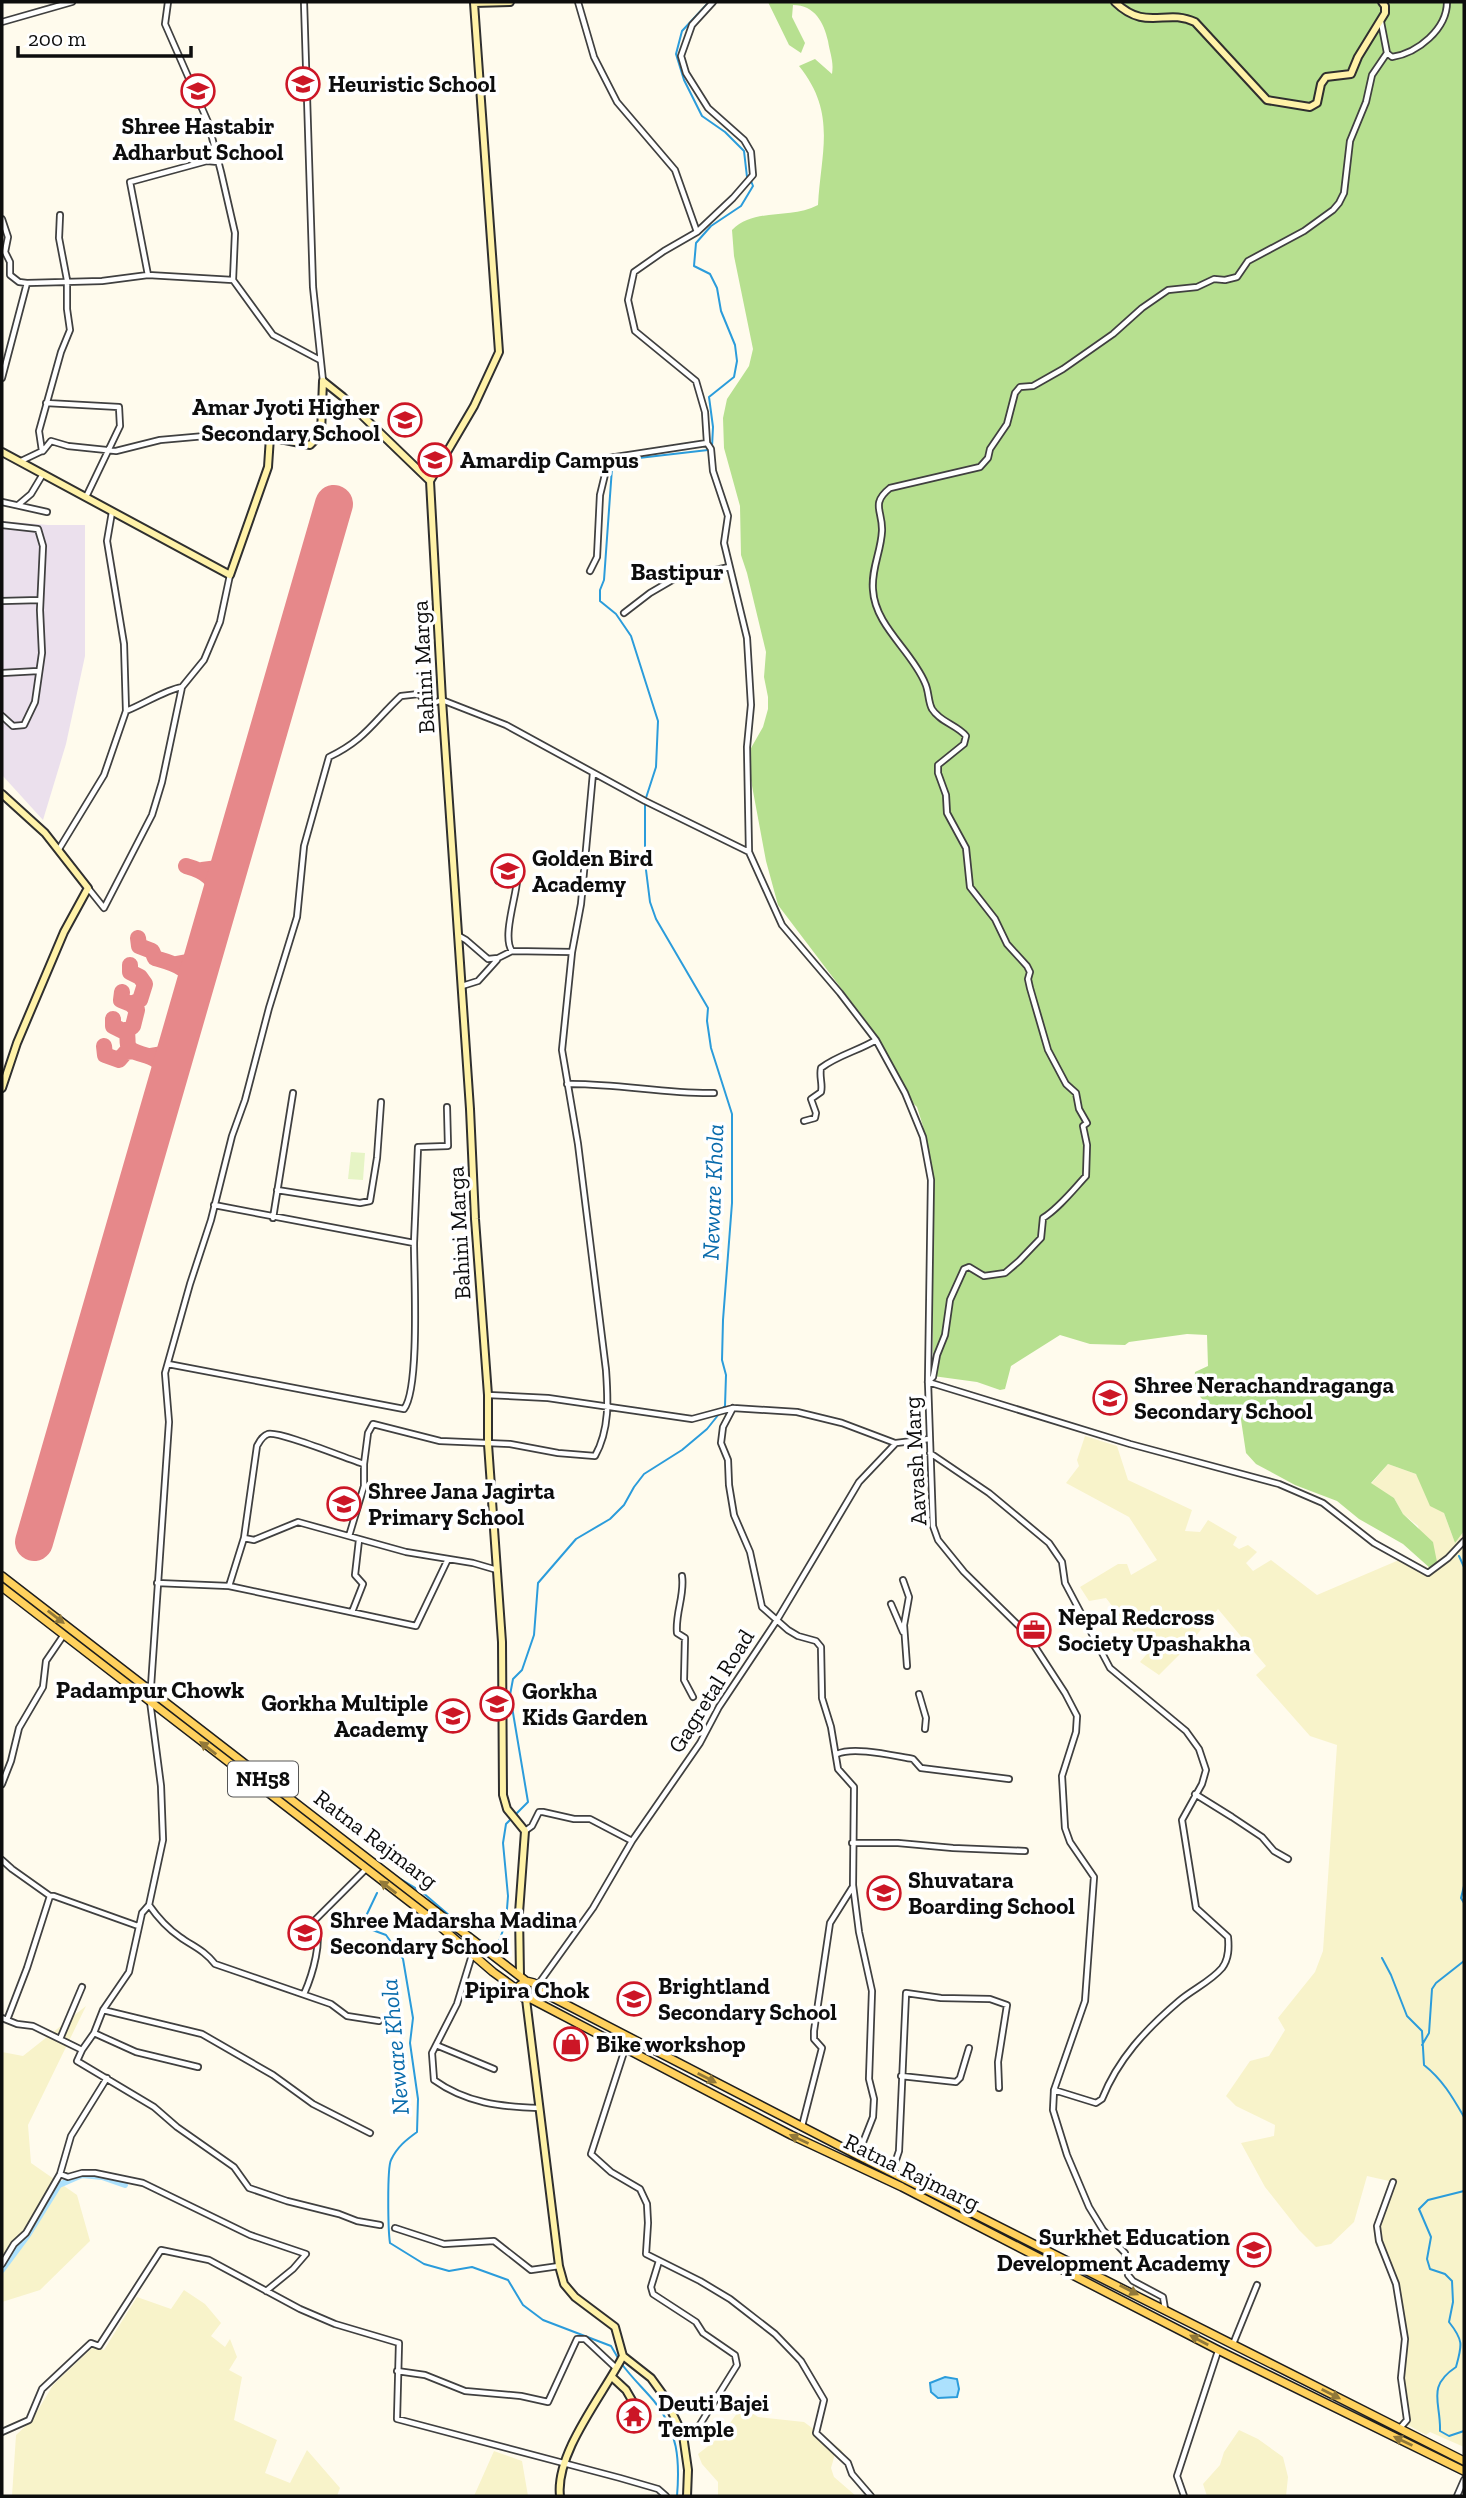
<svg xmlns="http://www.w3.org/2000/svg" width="1466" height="2498" font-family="'Zilla Slab',serif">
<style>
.industrial{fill:#ebe0ed}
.farmland{fill:#f8f3ca}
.forest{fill:#b7e090}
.pitch{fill:#e6f4c5}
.water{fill:#ace1fd;stroke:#2b9cdb;stroke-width:2}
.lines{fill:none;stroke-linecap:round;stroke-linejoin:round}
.stream{stroke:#2b9cdb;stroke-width:2}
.canal{stroke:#ace1fd;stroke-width:6}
.taxiway{stroke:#e6888a;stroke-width:16}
.runway{stroke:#e6888a;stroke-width:38}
.street-casing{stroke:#404040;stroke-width:8}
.secondary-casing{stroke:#2f2f2f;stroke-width:10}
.primary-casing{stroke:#1e1e1e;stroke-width:10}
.street{stroke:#fff;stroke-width:4.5}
.secondary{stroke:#fff2a8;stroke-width:6}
.primary{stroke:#ffd15d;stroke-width:7}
.oneway{fill:#927939}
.labels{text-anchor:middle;stroke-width:7;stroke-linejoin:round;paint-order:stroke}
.shield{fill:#fff;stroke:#565656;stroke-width:2}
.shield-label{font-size:21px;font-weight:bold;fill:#0d0d0d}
.poi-label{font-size:23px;font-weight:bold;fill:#0d0d0d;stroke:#fff;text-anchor:start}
.street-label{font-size:23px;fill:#0d0d0d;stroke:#fff}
.neighbourhood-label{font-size:24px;font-weight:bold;fill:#0d0d0d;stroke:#fff}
.water-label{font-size:24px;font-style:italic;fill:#096bac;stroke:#fff}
</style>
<rect width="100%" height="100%" fill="#fffbed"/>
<path class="industrial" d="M2,521L48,525H85V656L66,744L43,820L2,775Z"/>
<path class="farmland" d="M1085,1436L1117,1446L1128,1480L1192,1510L1185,1531L1200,1532L1208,1520L1237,1537L1233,1545L1239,1549L1248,1545L1257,1552L1246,1563L1253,1571L1271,1560L1317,1595L1406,1557L1431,1569L1418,1526L1403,1514L1394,1498L1371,1484L1388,1464L1416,1474L1444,1513L1455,1543L1464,1531V2447L1430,2432L1426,2435L1408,2425L1401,2406L1398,2378L1403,2339L1394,2284L1375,2242L1373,2226L1389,2181L1367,2176L1354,2222L1331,2244L1316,2247L1299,2230L1265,2187L1241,2143L1274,2136L1275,2125L1236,2106L1226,2096L1250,2061L1269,2056L1285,2030L1278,2018L1315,1972L1323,1951L1337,1745L1310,1736L1256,1675L1266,1666L1218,1609L1185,1649L1159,1675L1140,1662L1151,1649L1126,1624L1106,1598L1089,1601L1080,1587L1118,1564H1127L1131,1575L1157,1560L1129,1517L1066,1483L1079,1466L1077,1460Z
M86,2006L28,2125L31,2163L77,2195L90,2241L40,2290L2,2302V2052L23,2056Z
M184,2290L205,2304L221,2323L211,2336L225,2347L230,2339L237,2357L229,2370L242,2377L234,2420L277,2440L265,2473L290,2483L307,2450L340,2488L337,2496H12L16,2435L32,2420L53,2385L93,2347L104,2350L137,2297L171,2309Z
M742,2406L758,2417L804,2422L843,2451L835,2454L831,2468L834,2477L856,2496H718V2482L702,2464L698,2454L721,2436Z
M1239,2430L1258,2439L1283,2457L1288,2477L1286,2496H1207L1203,2484L1220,2465L1224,2452Z
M494,2451L522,2461L528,2496H474Z"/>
<path class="forest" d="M768,2H1464V1531L1455,1543L1444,1513L1430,1506L1416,1474L1388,1464L1371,1483L1394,1498L1403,1514L1433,1542L1437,1562L1431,1569L1403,1544L1359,1519L1337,1501L1295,1485L1256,1464L1246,1453L1240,1413C1214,1404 1192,1407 1195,1372L1208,1366L1207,1335L1187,1334L1129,1342L1125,1345L1090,1344L1060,1335L1011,1366L1005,1389L1000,1390L977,1382L933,1376L932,1178L923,1126L917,1107L900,1091L893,1067L878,1037L778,905L766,861L750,775L751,748L763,727L768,709V697L764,677L766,652L747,573L741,555L740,506L724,448L723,418L727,399L749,366L753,349L734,256L732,230C755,207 790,220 818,205C821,151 837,113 799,66L815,59L832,74C834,61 830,54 828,41C824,23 815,5 793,5L792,17L805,43L801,53L789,45Z"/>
<path class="pitch" d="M351,1152L365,1153L363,1180L348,1179Z"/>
<path class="water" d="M945,2377L957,2379L959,2389L957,2397L938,2398L931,2392L930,2383Z"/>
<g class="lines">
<path class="stream" d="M709,2L682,31L676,54L684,80L702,116L725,132L744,151L747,177
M712,447L713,427L709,397L734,377L737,361L735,345L721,311L717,288L710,274L694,266L696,243L711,226L741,206L753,186L751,181
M708,450L630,459L612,468L604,580L600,590V601L616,614L631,636L658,721L656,767L645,801V862L650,902L656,919L708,1008L707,1021L711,1048L732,1114V1203L723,1320L722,1360L726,1375L725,1406L722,1409
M1459,1556L1464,1567
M1464,1804V1810
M394,1875L422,1892L471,1934
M1464,1886L1461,1898L1464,1903
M377,1893L367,1914V1928L386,1935L403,1959L413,2018L410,2043L418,2099L417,2132C406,2140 397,2147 391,2160C387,2168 388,2231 390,2243L424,2264L449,2271L472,2267L508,2280L523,2305L543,2320L611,2346L618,2358
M479,1940L491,1945L498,1944L506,1922L508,1896L503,1843L506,1824L528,1802L510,1695L513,1679L522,1670L534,1635L538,1583L576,1539L610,1519L624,1505L634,1487L644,1474L682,1450L707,1429L719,1414
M1382,1958L1391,1975L1407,2016L1422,2031L1424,2065C1443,2080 1453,2098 1464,2117
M1422,2045L1429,2033L1432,1989L1436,1983L1464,1961
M1464,2191L1428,2200L1419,2209L1431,2237L1427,2259L1430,2269L1445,2274L1452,2281L1453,2302L1449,2322C1464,2341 1462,2345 1456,2367C1426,2387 1441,2402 1440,2431L1449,2436L1464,2431
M621,2363C631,2377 643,2388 654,2401C678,2430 680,2461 677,2496"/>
<path class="canal" d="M2,2270L28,2235L59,2185L82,2175L102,2177L125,2185"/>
<path class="taxiway" d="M186,866C208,872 215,879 219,901
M202,870L218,868L232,858
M138,938L139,946L152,951L155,958C176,964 193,968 193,993
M176,964L192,961L206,947
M130,965V972L140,977L145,984L140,1000L131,1004
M122,992L121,1000L131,1004L137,1010L133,1026L125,1032
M113,1019V1026L127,1033C128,1037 127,1041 128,1045C133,1061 164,1045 166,1084
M104,1046L105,1055L119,1060L126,1052L133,1051
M151,1056L169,1053L179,1042"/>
<path class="runway" d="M34,1542L334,504"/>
<defs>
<path id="street" d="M168,2L165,24L208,122L221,172L235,233L233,280L273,335L320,360
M304,2L313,287L323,381
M578,2L594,57L617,102L675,170L697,232
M713,2L692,25L681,56L686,73L708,108L744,140L751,152L753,175L733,198L697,232L664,251L634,272L628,300L635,331L696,381L705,412L707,443L711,449L713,471L728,516L724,543L747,638L751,705L747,747L749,852L782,925L840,993L876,1040L905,1093L923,1137L931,1180L928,1382L933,1526L938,1540L964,1572L1026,1633L1065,1693L1077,1716L1076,1732L1062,1776L1065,1828L1070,1842L1094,1877L1085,2001L1054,2090L1053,2110L1067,2155L1089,2207L1103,2230L1125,2253L1128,2275L1133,2281L1163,2297L1165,2309
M1447,2C1447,29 1418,53 1392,57L1387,53L1372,75L1366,102L1350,141L1344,193L1339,203L1333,210L1304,231L1248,261L1237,277L1225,280L1214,279L1197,287L1168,290L1142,308L1113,334L1063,369L1033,386L1020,387L1015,393L1007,424L990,449L988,458L980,467L890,488C870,504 883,511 882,531C881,552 871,569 873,590C875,626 912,651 925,683C929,691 928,702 932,709C940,722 957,725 966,736L964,744L938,765V773L946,795L947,813L966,848L970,887L995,919L1007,944L1027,966L1030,972L1028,979L1030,988L1048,1050L1066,1084L1076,1093L1079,1109L1087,1123L1083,1126L1087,1145L1086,1176C1073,1190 1059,1208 1043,1218L1041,1238L1019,1261L1005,1273L984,1276L969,1267L964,1269L950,1300L945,1335L937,1355L933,1377L928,1382L1130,1444L1279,1484L1323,1503L1374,1543L1428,1573L1448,1558L1464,1541
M2,22L72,2
M1381,22L1387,53
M2,219L8,237L5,252L10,262V275L19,282L27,283
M148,275L130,182L207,161L218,162
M2,378L27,283L102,281L148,275L233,280
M46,403L119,407L120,426L86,497
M43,451L51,441L68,446L116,451L160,440L250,432L270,437
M21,461L42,451L39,431L61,352L70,330L67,309V280L59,238L60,215
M2,502L47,512
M18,505L31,494L43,474
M2,525L38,529L43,546L40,610L42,653L35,702L24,725L13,726L2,716
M590,571L597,557L600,495L609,458L707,443
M2,601L40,600
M624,613L650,593L674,579L729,567
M2,673L38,671
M126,711C144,704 165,690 182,687
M59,849L104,775L126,711L124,644L107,541L112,512
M498,881L514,876L517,881C516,897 502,938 512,951L572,952
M88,888L104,908L152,815L162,782L182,687L204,660L220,622L230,575
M459,936L466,940L488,959L498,958L512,951
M462,986L478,981L497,960
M567,1084C616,1083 665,1094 714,1093
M804,1121L815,1118L816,1113L811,1099L821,1092C823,1084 819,1077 821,1068C838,1055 858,1051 876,1040
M277,1190L360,1203L370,1201L377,1158L381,1102
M214,1205L414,1243L418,1147L448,1146L447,1107
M273,1218L293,1093
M168,1364L404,1409C420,1389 414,1274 414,1243
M488,1395L548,1398L692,1419L733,1408L797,1412L842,1423L895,1443
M733,1408L723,1427L721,1443L728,1460L729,1485L734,1515L750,1552L762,1607L788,1630L798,1636L816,1641L821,1647L822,1698L831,1727L838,1769L854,1787L853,1885L859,1932L872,1991L869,2079L874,2099L873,2117L858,2155
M930,1453L989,1493L1049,1543L1062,1562L1065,1583L1110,1668L1186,1731L1199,1749L1206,1770L1202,1784L1182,1820L1196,1908L1228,1937C1229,1948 1229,1959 1222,1968C1210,1982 1193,1989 1179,2001C1145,2030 1118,2059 1102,2099L1096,2103L1054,2090
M349,1536L364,1486V1464
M244,1538L254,1540L298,1522L406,1552L473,1563L497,1570
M682,1576C685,1595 675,1613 677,1633L685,1638L684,1680L693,1697
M903,1580L909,1597L904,1625L907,1666
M157,1583L229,1586L416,1626L448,1559
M229,1586L244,1538L257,1446C260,1441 262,1436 268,1434C280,1431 347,1459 364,1464L368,1433L373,1424L440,1441L510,1444L558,1453L595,1456C610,1429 608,1399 606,1370L578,1144L562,1050L572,952L581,904L593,773
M891,1604L903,1632
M352,1612L363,1584L355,1575L359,1540
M919,1694L926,1718L925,1729
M837,1754C854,1746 894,1756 913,1759L921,1768L1009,1779
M2,1784L11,1761L19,1728L43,1687L46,1661L63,1636
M1195,1794L1232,1817L1262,1837L1274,1851L1288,1859
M525,1831L532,1826L539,1812H543L574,1819H590L632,1841
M852,1843H898L953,1848L1025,1851
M2,1860L12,1869L50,1896L27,1968L7,2020
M50,1896H54L138,1926
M149,1905C158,1918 167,1928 180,1937C194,1947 204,1950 215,1964L331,2004L347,2016L379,2021
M472,1955L457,2004L432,2053L434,2080C466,2103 501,2107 539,2108
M537,1986L593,1908L632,1841L700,1743L719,1707L777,1620L859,1482L896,1443L929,1439
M304,1994C312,1976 324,1938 314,1921L365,1870
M103,2010L202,2034L273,2075L313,2104L370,2133
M2,2018L17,2024L33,2026L82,2050L94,2033L103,2010L129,1972L142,1913L149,1905L163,1840L161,1786L150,1701L169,1422L165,1373L190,1284L211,1220L232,1136L245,1100L269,1008L297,917L304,846L329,757C365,740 374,721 401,696L419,694L428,705L442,700L506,725L645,801L749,852
M94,2033L136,2052L198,2067
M60,2039L82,1987
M436,2045L494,2069
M625,2049L591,2154L611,2172L640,2189L647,2204L648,2223L646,2254L700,2281L730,2299L775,2334L801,2361L824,2400L816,2433L848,2463L852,2474L871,2496
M82,2050L77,2061L154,2107L177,2127L234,2167L249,2188L287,2201L339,2214L357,2221L380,2225
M901,2076L956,2082L960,2078L969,2048
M802,2126L822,2048L814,2039V2031L830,1923L852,1888
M892,2172L899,2151L906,1993L941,1998L990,1999L1007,2005L998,2062L999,2088
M60,2174L68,2177L82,2173H95L143,2183L250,2235L306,2254L293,2269L266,2291
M1393,2182L1377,2226L1379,2241L1396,2284L1405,2339L1401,2378L1407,2420L1400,2428
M395,2228L444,2244L494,2241L531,2270L559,2266
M659,2261L651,2287L653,2294L696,2322L703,2333L735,2355L737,2365L699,2426L683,2435
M2,2264L14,2244L26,2233L60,2174L71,2136L107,2078
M1233,2344L1257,2285
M397,2371L425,2375L465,2391L521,2396L548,2402L577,2339H585L616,2368
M2,2432L29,2420L42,2389L91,2343L99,2346L161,2250L209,2260L300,2309L335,2324L399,2343L397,2419L620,2478L658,2489L666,2496
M1184,2496L1177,2476L1218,2351
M1457,2496L1464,2480"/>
<path id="secondary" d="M1115,2C1146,32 1166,8 1195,22L1267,100L1310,107L1317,103L1321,84L1326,77L1351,74L1358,57L1385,13V6L1382,2
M323,381L343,397L430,481
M2,452L230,575L268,467L270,437L310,445L321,434L323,381
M430,481L442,700L470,1109L475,1219L488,1395V1444L502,1642L503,1795L507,1809L525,1831L519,1913L520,1976
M430,481L474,406L499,352L474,3L510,2
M2,794L45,833L88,888L64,932L17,1043L2,1088
M526,1999L559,2266L564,2284L575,2297L615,2327L623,2356L651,2378L664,2396L683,2435L688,2470L687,2496
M612,2377L626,2390L637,2409L630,2417L622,2418
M560,2496C555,2453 603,2395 623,2356"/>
<path id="primary" d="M2,1576L526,1981L534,1983L537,1994C532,2001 525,2001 520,1994L519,1986L526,1981
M2,1587L428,1916L493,1972L518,1990
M538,1990L857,2155L1464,2461
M531,1999L791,2135L902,2187L1218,2350L1464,2471"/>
</defs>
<use href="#street" class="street-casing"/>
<use href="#secondary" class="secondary-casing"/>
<use href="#primary" class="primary-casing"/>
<use href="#street" class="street"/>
<use href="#secondary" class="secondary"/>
<use href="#primary" class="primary"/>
</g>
<defs><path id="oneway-solid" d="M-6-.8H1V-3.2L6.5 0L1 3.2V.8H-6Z" transform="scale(1.75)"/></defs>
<g class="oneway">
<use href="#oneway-solid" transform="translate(56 1617) rotate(38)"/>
<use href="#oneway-solid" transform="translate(208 1748) rotate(-142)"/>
<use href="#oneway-solid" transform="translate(388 1887) rotate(-143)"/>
<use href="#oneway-solid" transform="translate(707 2078) rotate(27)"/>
<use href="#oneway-solid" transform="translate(799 2139) rotate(-155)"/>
<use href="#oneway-solid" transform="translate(1129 2290) rotate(27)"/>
<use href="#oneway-solid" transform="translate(1199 2340) rotate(-152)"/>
<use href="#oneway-solid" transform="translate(1331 2394) rotate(27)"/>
<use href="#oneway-solid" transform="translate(1403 2441) rotate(-154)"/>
</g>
<defs>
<symbol id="school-ring" viewBox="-11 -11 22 22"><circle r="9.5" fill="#fff" stroke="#cc1626" stroke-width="1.5"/><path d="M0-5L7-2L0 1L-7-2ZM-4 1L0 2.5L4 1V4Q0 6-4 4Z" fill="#cc1626"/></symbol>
<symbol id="university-ring" viewBox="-11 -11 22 22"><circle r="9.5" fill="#fff" stroke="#cc1626" stroke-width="1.5"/><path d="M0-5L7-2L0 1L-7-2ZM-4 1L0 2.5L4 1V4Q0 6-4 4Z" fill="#cc1626"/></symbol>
<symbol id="office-ring" viewBox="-11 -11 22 22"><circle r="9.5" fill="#fff" stroke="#cc1626" stroke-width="1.5"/><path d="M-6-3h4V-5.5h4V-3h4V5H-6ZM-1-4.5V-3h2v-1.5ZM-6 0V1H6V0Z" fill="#cc1626"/></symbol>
<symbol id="shop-ring" viewBox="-11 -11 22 22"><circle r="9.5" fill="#fff" stroke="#cc1626" stroke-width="1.5"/><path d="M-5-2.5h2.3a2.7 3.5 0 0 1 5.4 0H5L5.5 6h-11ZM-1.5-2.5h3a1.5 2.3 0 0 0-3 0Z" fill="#cc1626"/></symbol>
<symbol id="temple-ring" viewBox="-11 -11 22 22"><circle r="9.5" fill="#fff" stroke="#cc1626" stroke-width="1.5"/><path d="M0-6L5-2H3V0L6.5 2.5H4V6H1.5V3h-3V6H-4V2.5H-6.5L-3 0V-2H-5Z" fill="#cc1626"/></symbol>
</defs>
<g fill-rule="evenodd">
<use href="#school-ring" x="284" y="65" width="38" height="38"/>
<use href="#school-ring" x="179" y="72" width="38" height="38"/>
<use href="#school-ring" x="386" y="401" width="38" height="38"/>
<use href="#university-ring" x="416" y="441" width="38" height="38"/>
<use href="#school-ring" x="489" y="852" width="38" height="38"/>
<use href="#school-ring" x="1091" y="1379" width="38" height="38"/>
<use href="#school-ring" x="325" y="1485" width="38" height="38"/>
<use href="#office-ring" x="1015" y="1611" width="38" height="38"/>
<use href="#school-ring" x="478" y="1685" width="38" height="38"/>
<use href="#school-ring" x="434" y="1697" width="38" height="38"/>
<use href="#school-ring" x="865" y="1874" width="38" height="38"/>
<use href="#school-ring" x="286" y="1914" width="38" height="38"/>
<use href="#school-ring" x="615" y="1980" width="38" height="38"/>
<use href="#shop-ring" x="552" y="2025" width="38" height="38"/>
<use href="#school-ring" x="1235" y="2231" width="38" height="38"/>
<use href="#temple-ring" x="615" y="2397" width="38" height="38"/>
</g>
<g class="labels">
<rect class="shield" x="228" y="1761.5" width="70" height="35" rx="5"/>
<g class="shield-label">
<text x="263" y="1786">NH58</text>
</g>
<g class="poi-label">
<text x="328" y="92">Heuristic School</text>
<text x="198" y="134" text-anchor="middle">Shree Hastabir<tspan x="198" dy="26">Adharbut School</tspan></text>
<text x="380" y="415" text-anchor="end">Amar Jyoti Higher<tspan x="380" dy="26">Secondary School</tspan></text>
<text x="460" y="468">Amardip Campus</text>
<text x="532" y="866">Golden Bird<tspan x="532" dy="26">Academy</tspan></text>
<text x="1134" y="1393">Shree Nerachandraganga<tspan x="1134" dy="26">Secondary School</tspan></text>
<text x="368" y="1499">Shree Jana Jagirta<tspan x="368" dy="26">Primary School</tspan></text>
<text x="1058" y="1625">Nepal Redcross<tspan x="1058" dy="26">Society Upashakha</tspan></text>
<text x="522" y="1699">Gorkha<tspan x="522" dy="26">Kids Garden</tspan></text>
<text x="428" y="1711" text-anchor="end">Gorkha Multiple<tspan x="428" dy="26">Academy</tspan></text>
<text x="908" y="1888">Shuvatara<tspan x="908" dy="26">Boarding School</tspan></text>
<text x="330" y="1928">Shree Madarsha Madina<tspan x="330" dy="26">Secondary School</tspan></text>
<text x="658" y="1994">Brightland<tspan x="658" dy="26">Secondary School</tspan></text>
<text x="596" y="2052">Bike workshop</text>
<text x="1230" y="2245" text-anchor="end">Surkhet Education<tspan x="1230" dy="26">Development Academy</tspan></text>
<text x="658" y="2411">Deuti Bajei<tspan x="658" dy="26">Temple</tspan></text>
</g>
<g class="street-label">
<text transform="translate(423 667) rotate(-93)" y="8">Bahini Marga</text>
<text transform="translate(459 1233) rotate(-93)" y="8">Bahini Marga</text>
<text transform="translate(915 1461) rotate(-93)" y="8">Aavash Marg</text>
<text transform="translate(711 1691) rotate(-58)" y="8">Gagretal Road</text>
<text transform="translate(376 1839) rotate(37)" y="8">Ratna Rajmarg</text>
<text transform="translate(912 2172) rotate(26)" y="8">Ratna Rajmarg</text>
</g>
<g class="neighbourhood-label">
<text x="677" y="580">Bastipur</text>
<text x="150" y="1698">Padampur Chowk</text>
<text x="527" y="1998">Pipira Chok</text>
</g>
<g class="water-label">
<text transform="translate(713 1192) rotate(-88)" y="8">Neware Khola</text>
<text transform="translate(395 2047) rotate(-95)" y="8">Neware Khola</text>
</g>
</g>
<rect width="1466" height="2498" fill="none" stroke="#0d0d0d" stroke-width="7"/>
<path d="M18 46v10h173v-10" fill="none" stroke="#0d0d0d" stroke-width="3.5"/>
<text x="28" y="46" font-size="21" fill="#0d0d0d" stroke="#ffffff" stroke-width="5" paint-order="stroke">200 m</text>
</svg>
